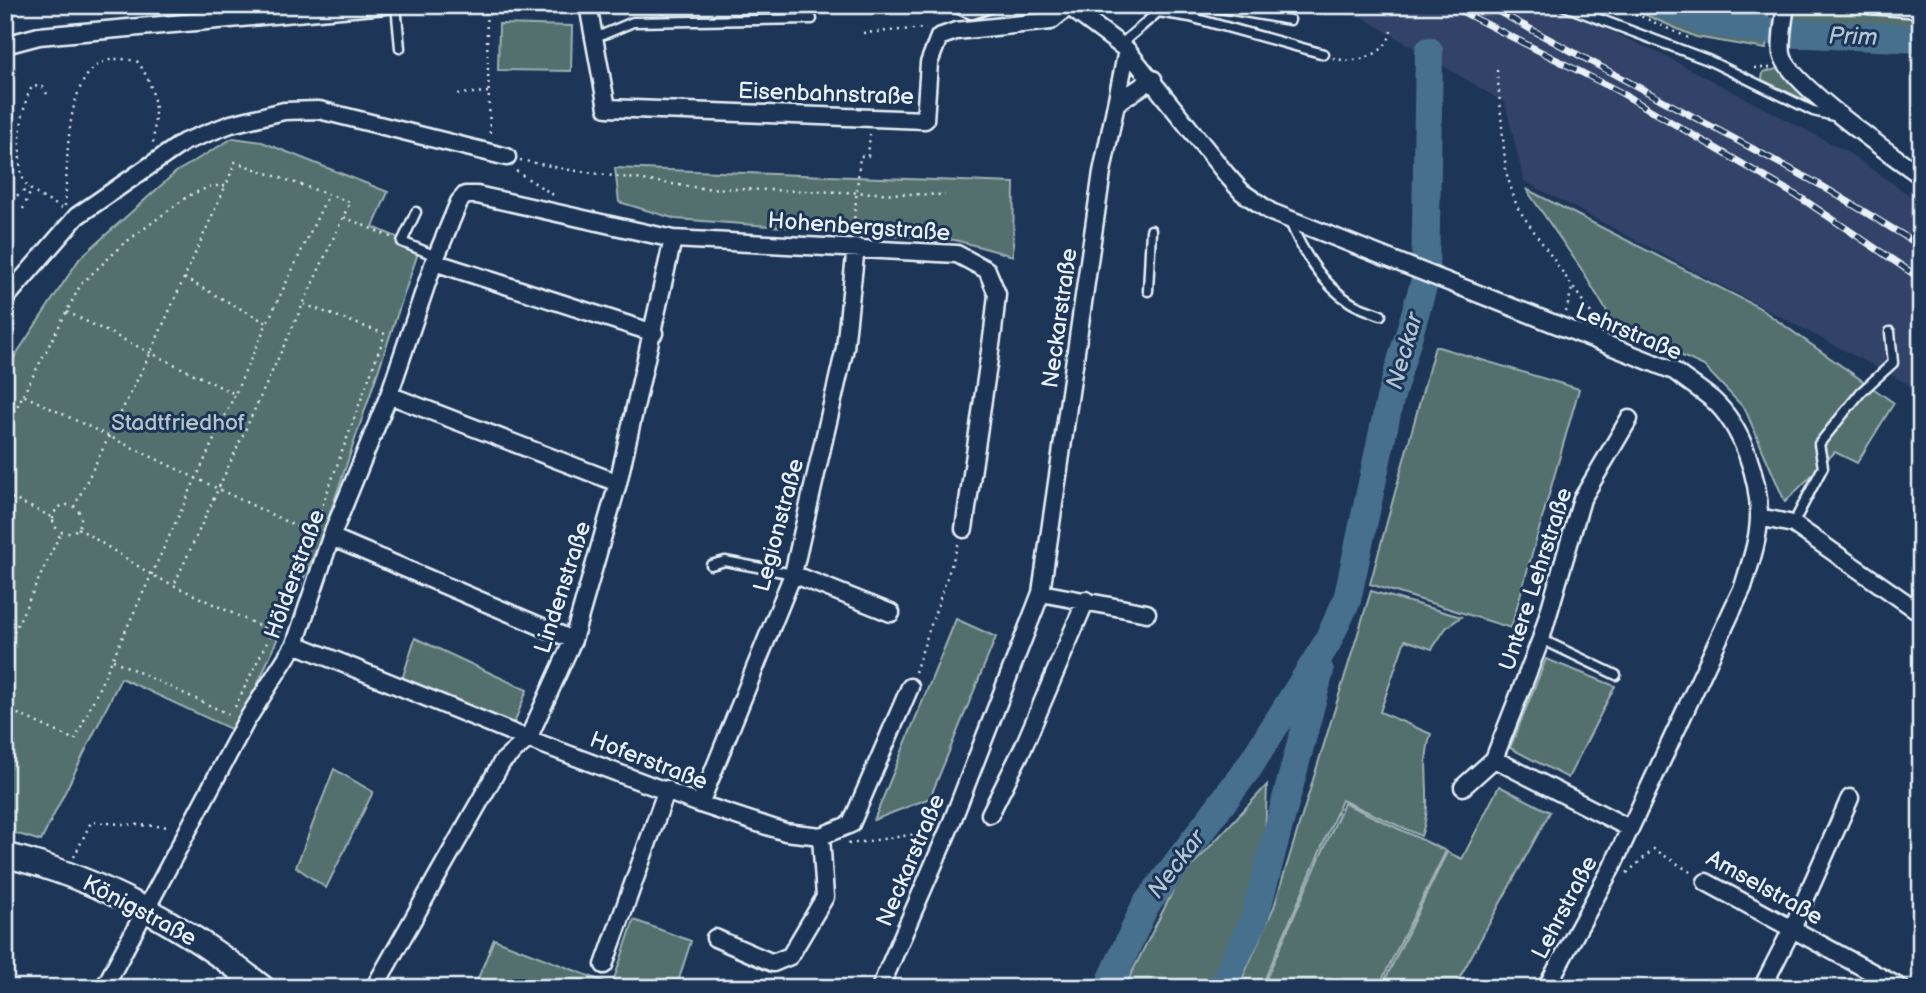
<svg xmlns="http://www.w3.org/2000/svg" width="1926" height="993" font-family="'Balsamiq Sans',sans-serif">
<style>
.built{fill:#304367}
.green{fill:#536f6e;stroke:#9eb0b3;stroke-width:2}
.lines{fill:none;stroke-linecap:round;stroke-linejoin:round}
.river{stroke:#476f8f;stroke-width:28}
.lane-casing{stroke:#e8f1f8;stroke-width:13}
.street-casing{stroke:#e8f1f8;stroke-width:21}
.secondary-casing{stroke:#e8f1f8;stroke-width:28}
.path{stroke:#e8f1f8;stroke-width:2.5;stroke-dasharray:2 5;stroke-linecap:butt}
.lane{stroke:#1d3557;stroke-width:8}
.street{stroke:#1d3557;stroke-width:16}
.secondary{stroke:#1d3557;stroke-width:23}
.rail-casing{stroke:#e8f1f8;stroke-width:7}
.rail{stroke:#1d3557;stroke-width:4.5;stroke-dasharray:13;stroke-linecap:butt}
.labels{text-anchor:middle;stroke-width:6;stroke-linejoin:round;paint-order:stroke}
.street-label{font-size:23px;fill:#e8f1f8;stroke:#1d3557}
.park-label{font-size:23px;fill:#b4c4c8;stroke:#1d3557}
.water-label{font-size:24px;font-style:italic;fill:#b0c4d3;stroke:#1d3557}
</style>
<rect width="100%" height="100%" fill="#1d3557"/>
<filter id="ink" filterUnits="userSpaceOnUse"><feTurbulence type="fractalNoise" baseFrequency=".0143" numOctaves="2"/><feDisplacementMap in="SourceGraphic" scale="14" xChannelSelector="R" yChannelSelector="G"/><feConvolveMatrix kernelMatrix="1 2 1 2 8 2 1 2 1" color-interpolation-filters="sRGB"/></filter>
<g filter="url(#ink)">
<path class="built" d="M1250,5H1553L1663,55L1844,150L1921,203V391L1524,181L1505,103L1362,17Z"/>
<path class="green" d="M1623,5H1768L1766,49L1696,37Z
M1795,5C1837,5 1878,14 1921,14V50L1787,46Z
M499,24L572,26L571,71L498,70Z
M1782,68L1818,106L1762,80L1763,72Z
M233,138L262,142L388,192L373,227L420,247L323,534L237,732L121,678L41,841L5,830V371L80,258L176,172Z
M615,168L1014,183L1013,256L955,240L676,219L619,202Z
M1526,189L1758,307L1894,403L1857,463L1835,452L1785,502L1745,409L1704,366L1615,325L1580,267Z
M1435,346L1579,389L1511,628L1370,584Z
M1371,591L1461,617L1446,628L1432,649L1405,640L1380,712L1431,734C1419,770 1435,798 1421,836L1342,800L1261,988H1238L1274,907Z
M956,619L996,637L930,798L874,820Z
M415,638L527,690L515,721L506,727L400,686Z
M1546,659L1615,686L1568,778L1510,748Z
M334,769L373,792L326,888L296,867Z
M1267,785L1265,839L1250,901L1212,988H1124L1178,881Z
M1499,786L1550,812L1454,988H1381L1447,852L1462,859Z
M1344,803L1446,851L1378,988H1262Z
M634,920L691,941L676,988H474L494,939L612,985Z"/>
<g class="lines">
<path class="river" d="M1663,5L1708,22L1785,33L1921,39
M1108,988L1145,906L1249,767L1327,643L1347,600L1390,399L1425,280L1429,51
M1221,988L1254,920L1320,671"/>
<defs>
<path id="lane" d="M396,5L400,48
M1203,5L1290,20
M1562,5L1708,60L1813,111L1834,116
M595,38L633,22L812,19
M1121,44L1158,12L1190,17L1324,54
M416,212L402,242L436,256
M1290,222C1302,251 1322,284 1350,302C1359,308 1371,311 1381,315
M1148,291L1151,230
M1793,524L1823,467L1819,444L1861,392L1893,363L1890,332
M711,565L725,561L793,574
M1541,639L1616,675"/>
<path id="street" d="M588,5L607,108L925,120L929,63L939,37L956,31L1051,21L1069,6
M959,5L972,10L987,5
M1067,5L1127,50L1226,174L1242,192L1271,212L1674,371C1687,381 1701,390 1713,400C1742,426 1760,480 1759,519C1758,542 1750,564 1743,587L1612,867L1546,988
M1786,5C1784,20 1780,39 1782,54C1787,82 1895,157 1921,176
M1869,5L1921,9
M5,45L39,36L386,5
M1118,102L1153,79
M434,262L654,333
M5,299L77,216L184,142L231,124L284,111L319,110L507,157
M389,395L618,483
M1759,517L1793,524L1921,613
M331,537L573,640
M793,574L891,613
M1041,593L1147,613
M295,644L528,739L700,804L785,832L821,836L851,824L910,687
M1463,787L1494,759
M700,804L793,574L845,348L856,247
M990,814L1023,748L1086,600
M1629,828L1494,759L1541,639L1582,499L1629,419
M1706,882L1901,988
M715,938L773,963L790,956L825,897L821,836
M604,965L667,789
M104,988L245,723L295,644L331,537L389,395L434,262L459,202L465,195H477L673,239L957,254L987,270L997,294L993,331L964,529
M374,988L502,762L528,739L573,640L618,483L673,239
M880,988L949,829L1041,593L1102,172L1127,50
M1762,988L1792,929L1850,798"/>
<path id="secondary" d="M5,855C102,879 185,926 263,988"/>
</defs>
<use href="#lane" class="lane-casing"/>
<use href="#street" class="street-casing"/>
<use href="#secondary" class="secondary-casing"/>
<path class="path" d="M486,5L490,135
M1616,5L1691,39
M863,33L926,28
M1333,58C1355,65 1387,56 1391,31
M1754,68H1772
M1497,70L1506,172L1517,207L1598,323
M47,94L43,87L33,86C20,101 15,166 25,183C33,195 50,201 62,208
M458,94L488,92
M6,151L20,153
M520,160L570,170L701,188L945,195
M516,171L555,196
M5,203L29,188
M65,206C69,158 60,38 138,62C158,91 156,111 153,145
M23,209L31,191
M344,217L393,238
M853,232L860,156H868L870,134
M67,312L235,394L267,323L184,278
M1566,312L1573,285
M268,321L328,195
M23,395L81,284L126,242L188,196L211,186H226L235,162L350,202L174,585
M5,431L23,395L312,534L385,334L303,304
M5,495L54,518
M53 519a14 14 0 1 1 28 0a14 14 0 1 1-28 0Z
M74,507L150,354L225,187
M78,528L152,575L272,632L312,534
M5,651L61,532
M113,660L230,715
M915,672L959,542
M235,707L272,632
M5,708L75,740L235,394
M848,844L931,832
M74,857L91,822L171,827
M1627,873L1654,849L1692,873"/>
<use href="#lane" class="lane"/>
<use href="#street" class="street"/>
<use href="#secondary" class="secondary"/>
<defs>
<path id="rail" d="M1449,5L1618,91L1804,200L1921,279
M1486,5L1822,186L1921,246"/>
</defs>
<use href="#rail" class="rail-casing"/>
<use href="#rail" class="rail"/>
</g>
</g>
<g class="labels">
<g class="street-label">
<text transform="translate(826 93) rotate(2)" y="8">Eisenbahnstraße</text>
<text transform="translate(859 226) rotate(4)" y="8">Hohenbergstraße</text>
<text transform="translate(1059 318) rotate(-82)" y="8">Neckarstraße</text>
<text transform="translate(1629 331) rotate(23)" y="8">Lehrstraße</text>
<text transform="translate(778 525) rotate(-75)" y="8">Legionstraße</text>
<text transform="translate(294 574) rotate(-70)" y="8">Hölderstraße</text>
<text transform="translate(1535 579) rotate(-72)" y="8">Untere Lehrstraße</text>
<text transform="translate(562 587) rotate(-72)" y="8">Lindenstraße</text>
<text transform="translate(649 760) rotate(21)" y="8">Hoferstraße</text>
<text transform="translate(910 860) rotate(-67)" y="8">Neckarstraße</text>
<text transform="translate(1765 887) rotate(29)" y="8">Amselstraße</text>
<text transform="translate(1564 907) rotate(-62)" y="8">Lehrstraße</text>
<text transform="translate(140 910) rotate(28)" y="8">Königstraße</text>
</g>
<g class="park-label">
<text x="178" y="430">Stadtfriedhof</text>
</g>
<g class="water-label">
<text transform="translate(1853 36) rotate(2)" y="8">Prim</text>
<text transform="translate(1404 351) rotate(-74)" y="8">Neckar</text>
<text transform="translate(1176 864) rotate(-53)" y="8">Neckar</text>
</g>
</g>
<rect width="1926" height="993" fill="none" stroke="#1d3557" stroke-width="28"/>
<rect x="14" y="14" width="1898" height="965" fill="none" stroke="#e8f1f8" stroke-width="2.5" filter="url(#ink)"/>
</svg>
